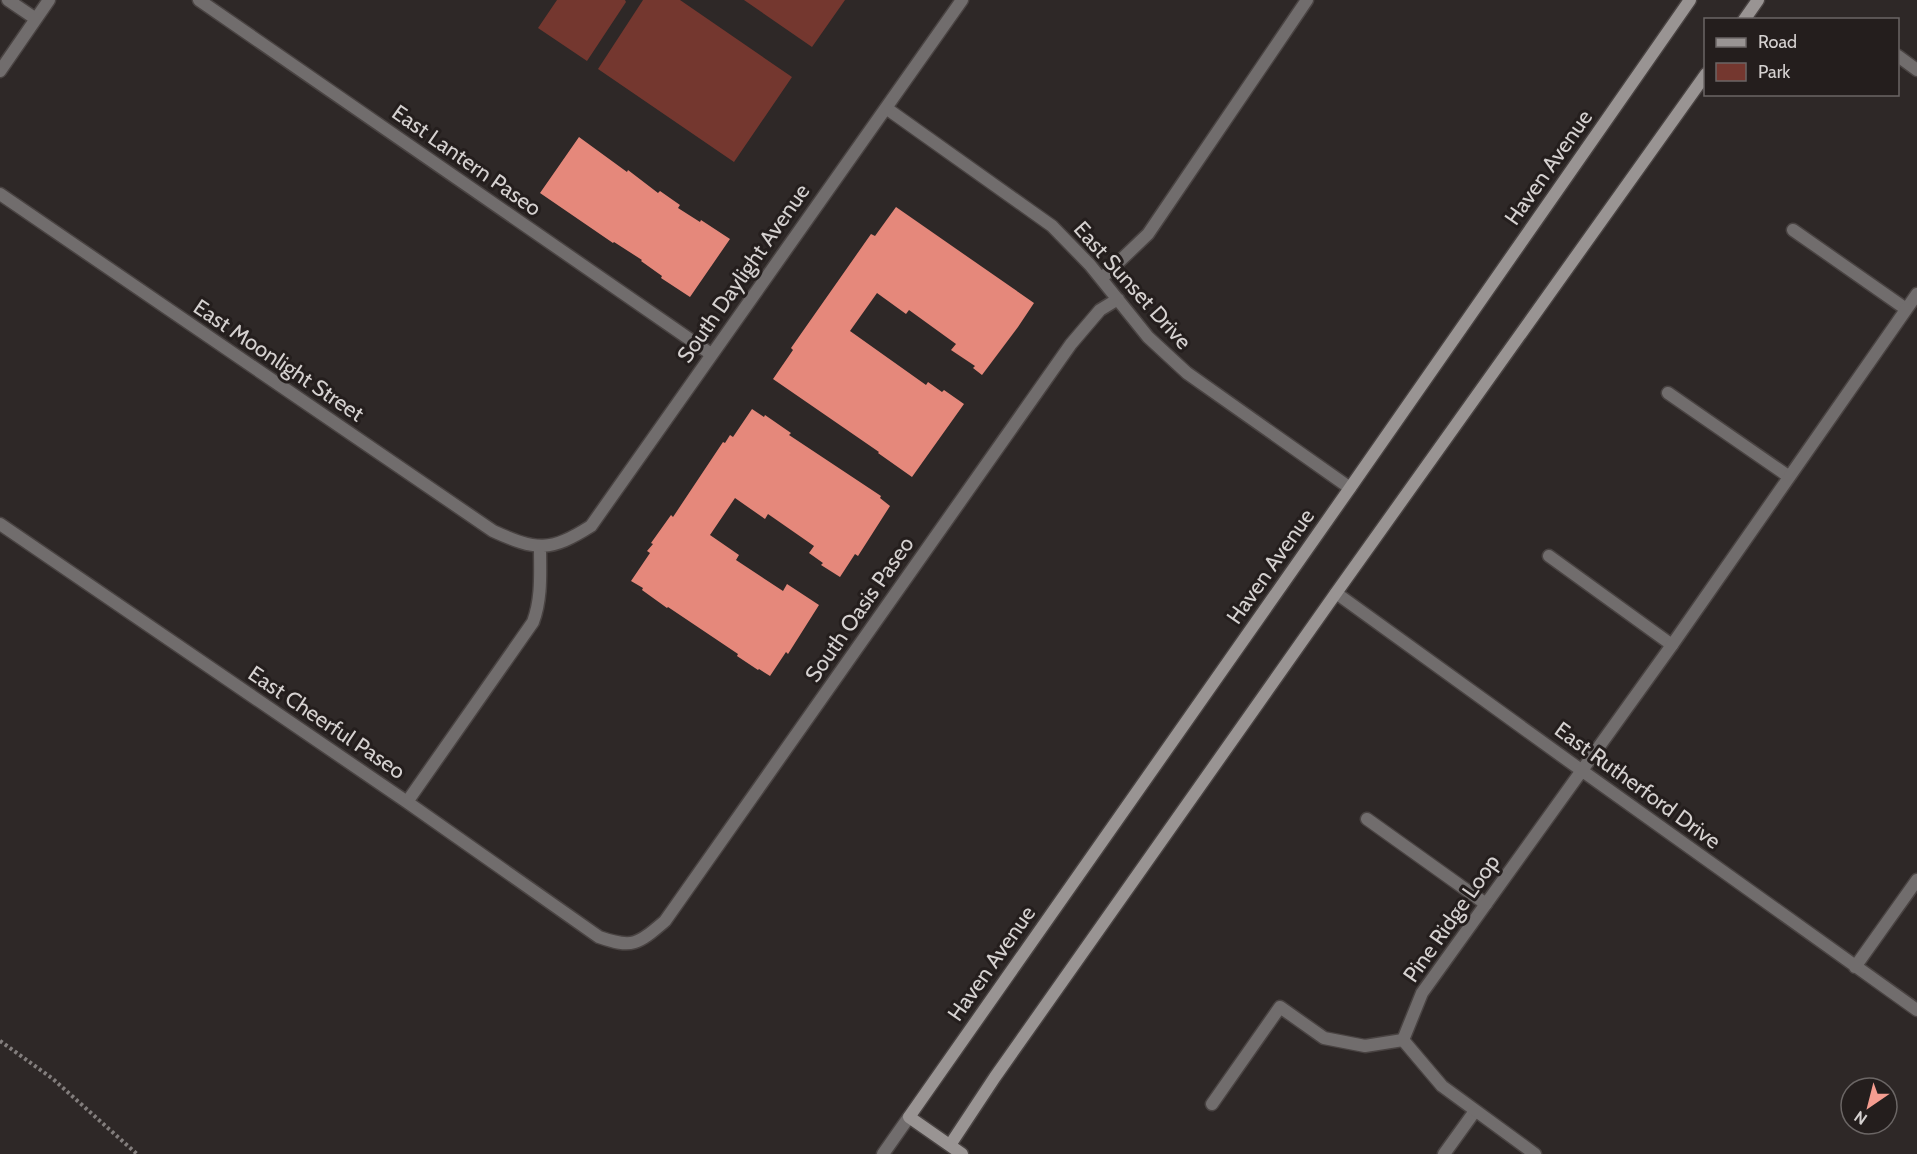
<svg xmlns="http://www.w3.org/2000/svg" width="1917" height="1154" font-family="Cabin,sans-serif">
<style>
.green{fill:#74372f}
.building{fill:#e5887b}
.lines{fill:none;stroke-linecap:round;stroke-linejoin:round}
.service-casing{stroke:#494342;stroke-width:15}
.minor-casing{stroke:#494342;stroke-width:15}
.tertiary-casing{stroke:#494342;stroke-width:15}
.secondary-casing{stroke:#494342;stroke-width:15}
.path{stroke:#837e7d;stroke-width:4;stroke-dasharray:3 3;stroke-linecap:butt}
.service{stroke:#716d6d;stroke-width:12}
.minor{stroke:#716d6d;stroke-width:12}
.tertiary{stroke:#716d6d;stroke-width:12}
.secondary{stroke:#999493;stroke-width:12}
.labels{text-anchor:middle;stroke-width:6;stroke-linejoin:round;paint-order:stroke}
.street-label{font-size:22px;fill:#d5d1d0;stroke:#241e1d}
</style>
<rect width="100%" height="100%" fill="#2e2827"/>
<path class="green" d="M557,0H625L626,2L587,61L538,28Z
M643,0H680L792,77L734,162L598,69Z
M744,0H845L812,47Z"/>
<path class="building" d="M579,137L627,172L628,170L658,193L660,191L680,205L678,208L700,222L701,220L730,239L690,297L661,278L662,276L641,261L642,260L614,242L613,243L540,193Z
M896,207L1034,303L1018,327L982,375L973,368L975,366L951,350L956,344L909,310L906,314L877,293L850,331L926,385L928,382L942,392L944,390L964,404L912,477L878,453L879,452L773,379L793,350L791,348L871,234L875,236Z
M752,409L764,417L765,415L791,433L789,435L881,496L880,498L890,506L858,556L855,554L840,577L821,565L823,563L809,553L814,546L768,514L765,519L735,498L710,535L739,555L736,560L783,591L787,584L819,605L788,654L786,652L770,676L759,669L758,670L737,656L738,654L668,607L667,608L642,590L643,588L631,581L650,553L647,551L653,544L651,543L671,515L673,517L723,442L725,443L730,435L733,437Z"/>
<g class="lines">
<defs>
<path id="service" d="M1898,56L1917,70
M1793,230L1906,309
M1668,393L1788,476
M1549,556L1672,645
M1367,819L1486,904
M1212,1104L1280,1007L1324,1038L1365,1046L1403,1040
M1444,1154L1475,1111"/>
<path id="minor" d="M8,0L36,19
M199,0L711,354
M0,71L49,0
M886,108L1052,226L1090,265L1148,337L1187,373L1350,488
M0,194L493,531C537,551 550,552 591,526L962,0
M1102,278L1148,234L1307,0
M0,524L407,802L599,937C633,949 638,944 665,921L1071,344L1100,310L1118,299
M1336,593L1581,770L1917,1010
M407,802L533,622C542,598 540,573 540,548
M1855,967L1917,880
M1535,1154L1442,1086L1403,1040L1422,993L1672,645L1917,294"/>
<path id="tertiary" d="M883,1154L909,1117"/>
<path id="secondary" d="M1744,20L1758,0
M950,1145L995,1077L1336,593L1706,74
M962,1154L909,1117L1350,488L1690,0"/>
</defs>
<use href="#service" class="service-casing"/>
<use href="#minor" class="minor-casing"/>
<use href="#tertiary" class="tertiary-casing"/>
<use href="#secondary" class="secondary-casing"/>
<path class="path" d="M0,1041L53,1079L137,1154"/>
<use href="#service" class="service"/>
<use href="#minor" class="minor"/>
<use href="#tertiary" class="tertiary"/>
<use href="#secondary" class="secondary"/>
</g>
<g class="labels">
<g class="street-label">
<text transform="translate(467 160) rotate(35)" y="8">East Lantern Paseo</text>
<text transform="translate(1548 167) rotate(-55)" y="8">Haven Avenue</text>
<text transform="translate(743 273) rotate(-55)" y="8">South Daylight Avenue</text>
<text transform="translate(1133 285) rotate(48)" y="8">East Sunset Drive</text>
<text transform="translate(279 360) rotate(34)" y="8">East Moonlight Street</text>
<text transform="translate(1270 566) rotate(-55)" y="8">Haven Avenue</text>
<text transform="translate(859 609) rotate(-55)" y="8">South Oasis Paseo</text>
<text transform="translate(327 722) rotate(34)" y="8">East Cheerful Paseo</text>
<text transform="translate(1638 785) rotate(36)" y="8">East Rutherford Drive</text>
<text transform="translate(1451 918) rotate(-55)" y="8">Pine Ridge Loop</text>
<text transform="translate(991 963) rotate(-55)" y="8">Haven Avenue</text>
</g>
</g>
<rect x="1704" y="18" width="195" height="78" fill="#241e1d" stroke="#6b6665" stroke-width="1.5"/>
<rect x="1716" y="38" width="30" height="9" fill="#999493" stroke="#6b6665" stroke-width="1.5"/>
<text x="1758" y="48" font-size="18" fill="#d5d1d0">Road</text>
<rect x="1716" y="63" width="30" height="18" fill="#74372f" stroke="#6b6665" stroke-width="1.5"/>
<text x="1758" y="78" font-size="18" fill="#d5d1d0">Park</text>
<g transform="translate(1869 1106) rotate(215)"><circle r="28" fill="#241e1d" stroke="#6b6665" stroke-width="1.5"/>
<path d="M0-4.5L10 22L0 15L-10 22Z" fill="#f59d90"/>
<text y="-9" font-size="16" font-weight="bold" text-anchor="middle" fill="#d5d1d0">N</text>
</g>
</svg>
